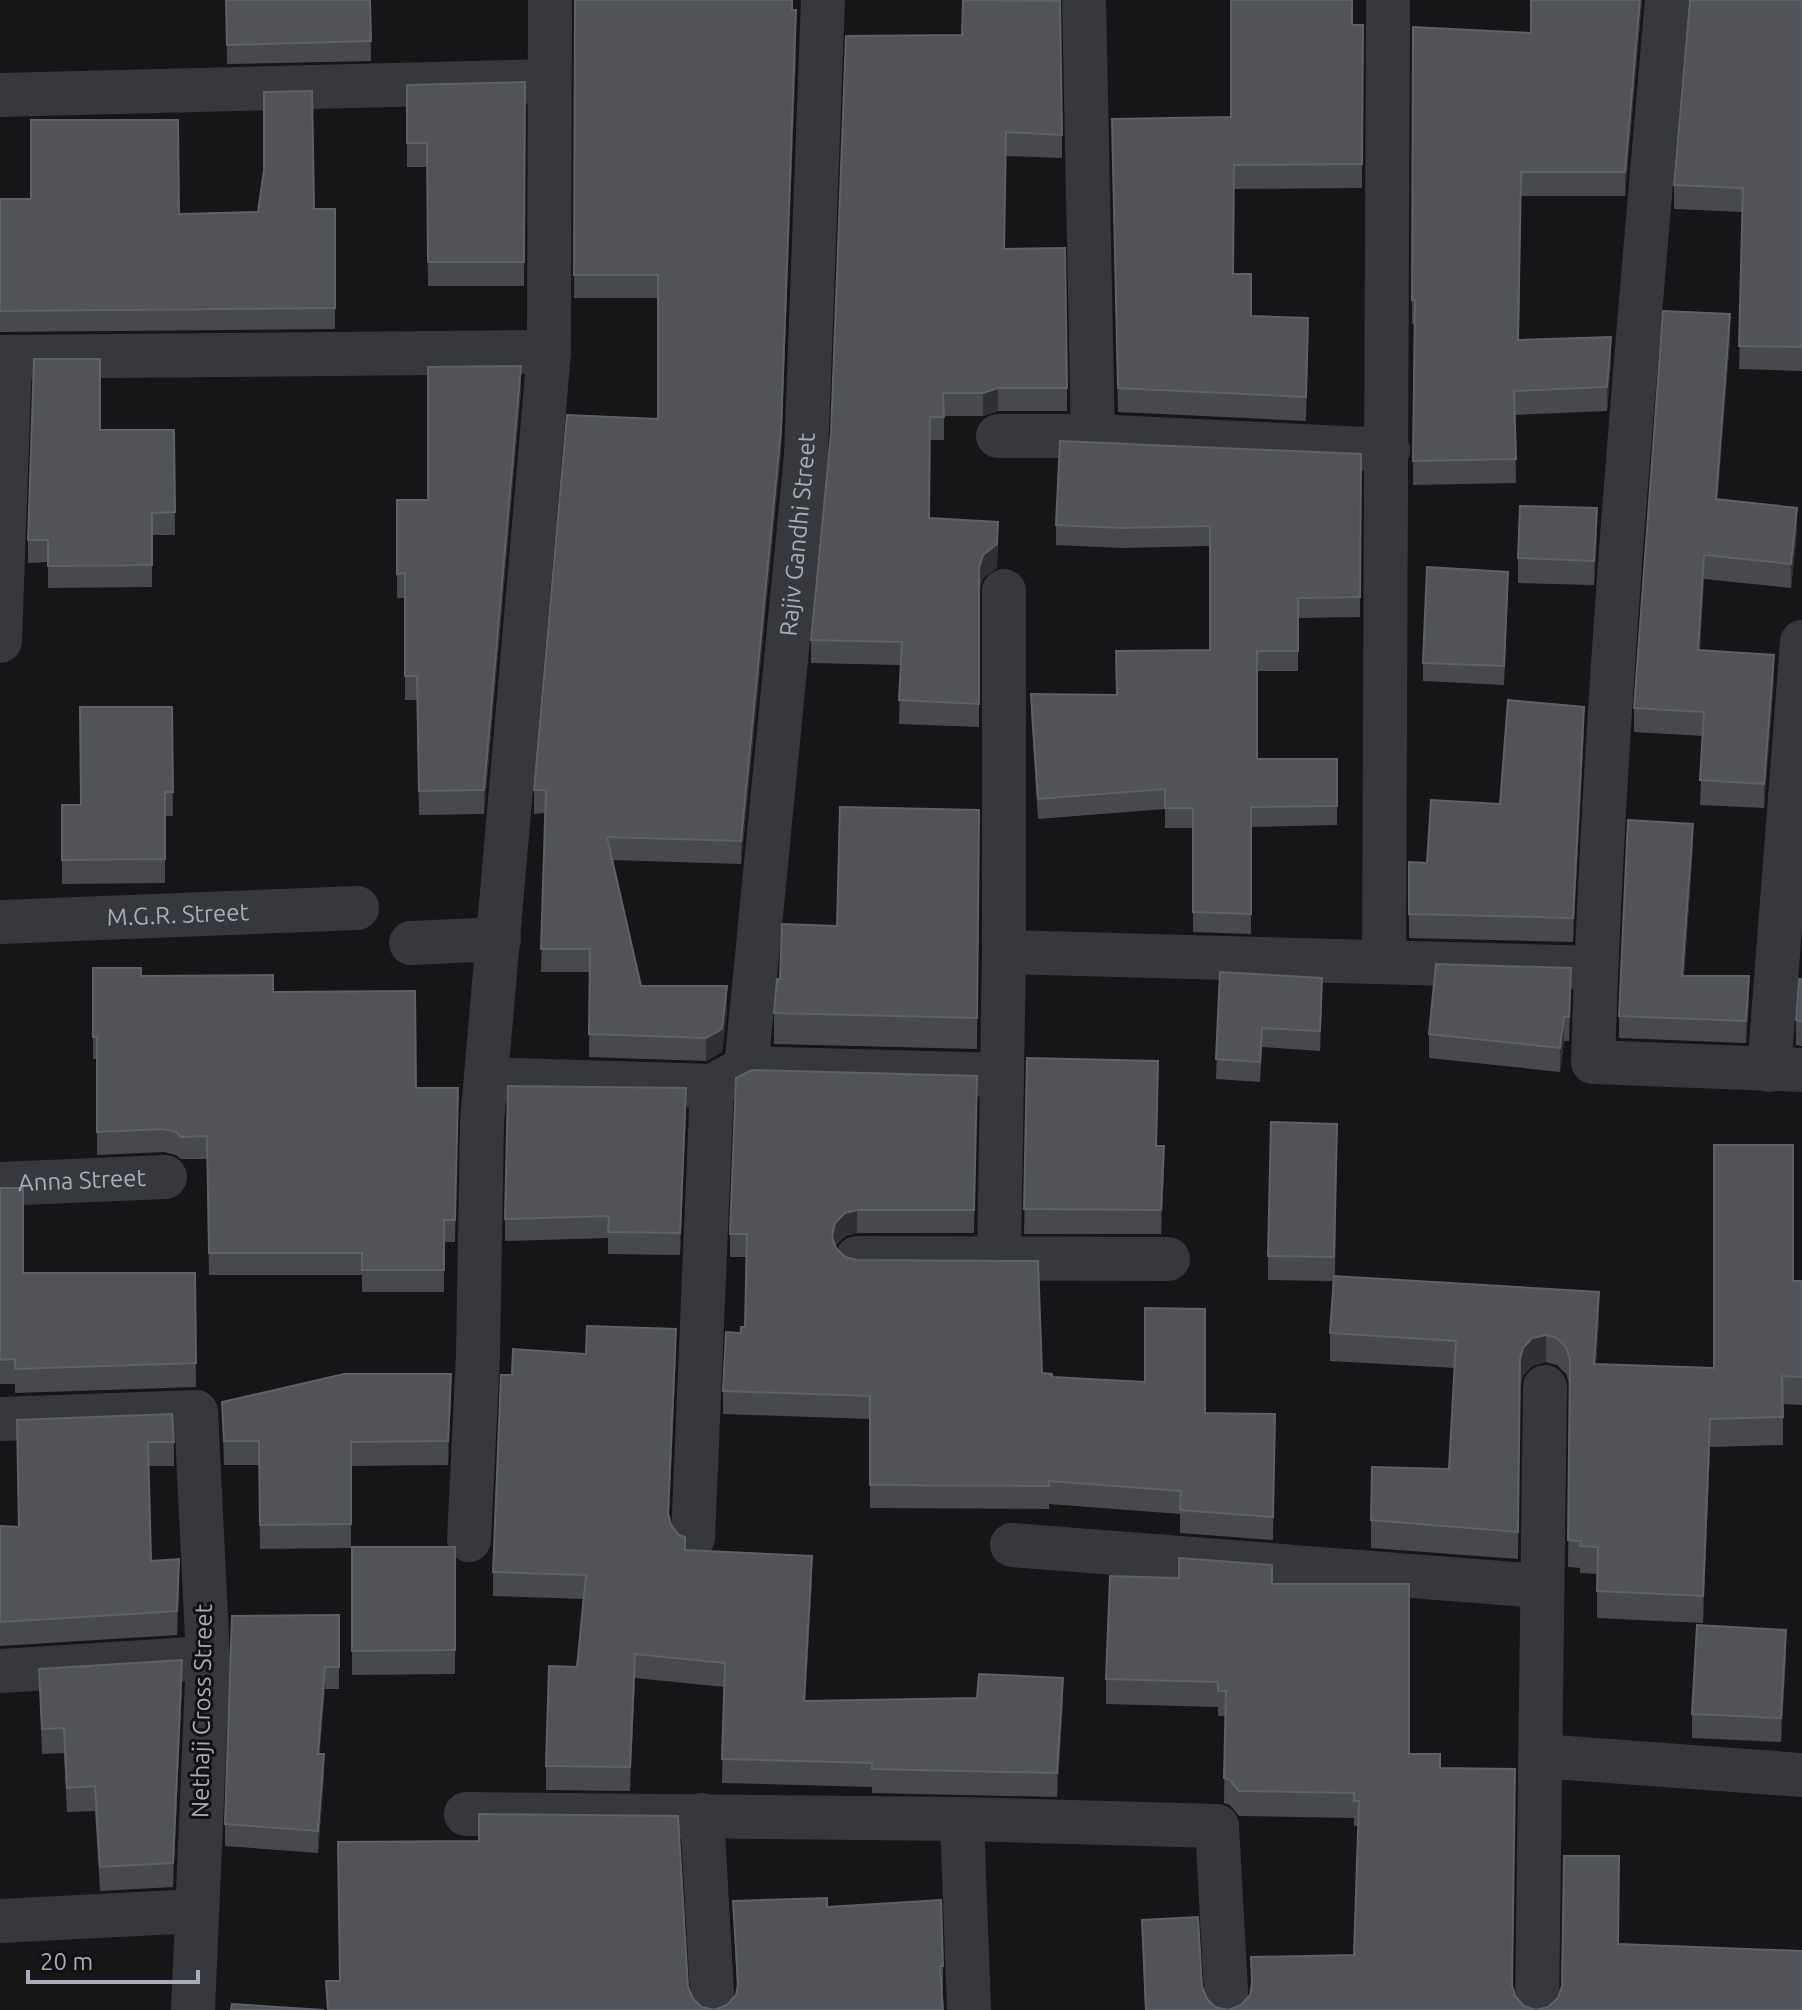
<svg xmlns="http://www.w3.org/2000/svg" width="1802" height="2010" font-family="Ubuntu,sans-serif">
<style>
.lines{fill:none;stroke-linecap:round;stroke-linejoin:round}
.street{stroke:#37383d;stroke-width:44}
.wall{fill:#47494d}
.shaded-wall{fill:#2f3033}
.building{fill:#525359;stroke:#5f6168;stroke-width:2}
.labels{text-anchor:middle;stroke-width:6;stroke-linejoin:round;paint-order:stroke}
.street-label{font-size:24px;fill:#a8adb8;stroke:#111113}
</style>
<rect width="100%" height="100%" fill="#161618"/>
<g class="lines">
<g class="street">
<path d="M1084,0L1093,436"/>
<path d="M1667,0C1636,354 1604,707 1593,1062L1802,1070"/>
<path d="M0,95L549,81"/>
<path d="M0,357L549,352"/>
<path d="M998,436H1093L1388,450"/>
<path d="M0,641L10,357"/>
<path id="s1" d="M0,922L357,908"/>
<path d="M411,943L499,939"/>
<path d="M1004,952L1596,968"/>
<path d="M1384,961L1388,0"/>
<path id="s2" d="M746,1068L806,455L823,0"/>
<path d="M1769,1070L1802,642"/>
<path d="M486,1079L712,1086L746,1068L1002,1075"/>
<path id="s3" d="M0,1184L165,1177"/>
<path d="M857,1258L1168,1259"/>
<path d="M999,1259L1004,952V591"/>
<path d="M0,1419L196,1412L208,1658L193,2010"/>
<path d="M693,1538L712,1086"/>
<path d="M469,1540L478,1355L482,1122L549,352L550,0"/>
<path d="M1012,1545L1541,1586"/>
<path d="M0,1671L208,1658"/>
<path d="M1540,1756L1802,1775"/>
<path d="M466,1814L962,1819L1217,1826L1227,2010"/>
<path d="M702,1815L713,2010"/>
<path d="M962,1819L969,2010"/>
<path d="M0,1921L196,1911"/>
<path d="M1537,2010L1545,1387"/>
</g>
</g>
<path class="wall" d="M226,0H370L371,61L227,64Z
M1642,0L1625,196H1521L1519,340L1611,361L1607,411L1515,415L1516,483L1413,485L1414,324H1412L1413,27L1531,33Z
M1802,0V371L1739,369L1743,212L1674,209V185Z
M1055,1L1062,135V158L1006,156L1004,249L1067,388V411H998L983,416H944V440H930L929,518L998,545L997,568L983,578L979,591V727L899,724L900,665L811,663V640L962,35Z
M792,10L796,52L781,453L741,864L612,860L641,986L727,1010L722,1052L706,1061L589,1057L590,972H541L545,813L534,814V790L658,419V298H574L576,64Z
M1352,25H1363L1362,188L1234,189L1233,274L1251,316L1308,342L1306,421L1118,412L1112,143L1231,117Z
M525,82L524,286H428L427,167H407V85Z
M0,199L179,214L335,209V329L0,332Z
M1730,338L1717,499L1797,532L1791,588L1704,579L1700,650L1774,679L1764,808L1700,805L1703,736L1634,732V708Z
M521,390L484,814L419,815L417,700H405V598H397V500H428Z
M100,430H174L175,535H152V587L48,588V562L28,563V540Z
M1361,454L1360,617L1298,618V671H1257V759H1337V825L1251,827V934L1193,932V828H1165V809L1038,819L1031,713V694L1117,695L1210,650V546L1123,548L1056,545V525Z
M1597,533L1594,585L1518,583V558Z
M1508,590L1504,685L1423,681V663Z
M172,707L173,816H165V883L62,884V805H80Z
M1584,731L1573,942L1409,938V862L1427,863L1500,804Z
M979,810L977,1049L774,1044V1013L780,979L837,926Z
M1693,846L1684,976L1749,998L1746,1043L1619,1038V1016Z
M93,968L141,976L273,992L416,1088H458L455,1242H444V1292H362V1275H209L207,1159H181L176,1155L164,1152L97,1155V1059H93Z
M1220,972L1322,997L1320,1051L1262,1047L1260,1082L1216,1079Z
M1802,979V1046L1796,1045V1020Z
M1571,992L1569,1041H1564L1560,1072L1429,1058V1034Z
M1027,1058L1158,1086L1157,1146L1164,1170L1161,1234H1024Z
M977,1076L974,1233H857L845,1236L835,1246L836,1248L845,1257L1042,1373L1052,1377L1205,1413L1275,1414L1273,1540L1180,1533V1514L1049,1504V1509L870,1508V1419L723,1414V1391L741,1333L745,1327L746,1257H730V1234Z
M686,1110L680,1255L608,1254V1238L505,1241V1219Z
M1337,1124L1335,1276L1599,1320L1596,1364L1714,1368L1793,1281H1802V1405L1783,1404V1445L1710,1447L1703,1623L1597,1618V1574L1580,1573V1568L1568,1567L1570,1386L1566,1374L1557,1365L1546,1362L1532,1366L1523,1375L1520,1387L1518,1559L1371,1548V1520L1449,1469L1455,1368L1330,1361V1333L1333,1281L1268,1280V1256Z
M0,1188L23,1273H195L196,1387L15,1393V1384H0Z
M676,1353L669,1517L671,1525L685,1550L812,1580L805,1701L1063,1702L1057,1797L872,1793V1787L722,1783L724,1687L635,1678L630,1791L546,1790V1766L577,1667L584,1599L493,1596V1572L586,1354Z
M451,1398L448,1465L351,1466V1548L260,1549L259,1465H224L222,1402Z
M174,1442V1466H148L151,1561L179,1583L177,1635L0,1646V1526L18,1527L17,1443Z
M352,1547H455V1674L352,1675Z
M1272,1584L1409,1754L1440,1768L1515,1996L1524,2006L1536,2010L1548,2007L1618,1944L1802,2010H1145L1142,1920L1202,1987L1207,1999L1215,2007L1228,2010L1241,2005L1250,1995L1251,1989V1957L1354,1955L1358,1826H1354V1818L1239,1816L1230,1805L1224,1803L1225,1716H1218V1707L1106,1704V1679Z
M339,1615V1689H325L319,1754L324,1776L318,1853L225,1846V1824Z
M1786,1654L1781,1742L1692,1738V1714Z
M39,1669L182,1685L173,1887L100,1891L95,1811L67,1812L64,1753L42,1754Z
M733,1901L827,1907L943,1966V1991H942L943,2010H327L326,1981L688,1987L693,1999L702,2007L714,2010L727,2005L736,1995L737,1990Z"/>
<path class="shaded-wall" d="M1640,0H1642L1625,196V172Z
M796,10V52L781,453L741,864V841Z
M1730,314V338L1716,523V499Z
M1611,337V361L1607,411V387Z
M521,366V390L484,814V790Z
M998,388V411L983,416V393Z
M1597,508V533L1594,585V561Z
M1797,508V532L1791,588V564Z
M998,522L997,568L983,578L979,591V568L983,555Z
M1704,555V579L1698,674V650Z
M1774,655V679L1764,808V784Z
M1584,707V731L1573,942V918Z
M1693,824V846L1682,998V976Z
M1571,968V992L1569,1041V1017Z
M1749,976V998L1746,1043V1021Z
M1322,978V997L1320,1051V1031Z
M727,986V1010L722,1052L706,1061V1038Z
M1564,1017V1041L1560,1072V1048Z
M686,1088V1110L680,1255V1233Z
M1164,1146V1170L1161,1234V1210Z
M857,1210V1233L845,1236L835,1246L832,1236L835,1223L845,1213Z
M1599,1292V1320L1594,1391V1364Z
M676,1329V1353L668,1537V1513Z
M1546,1335V1362L1532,1366L1523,1375L1520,1387L1518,1559L1520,1359L1523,1348L1532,1338Z
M451,1374V1398L448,1465V1441Z
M1710,1419V1447L1703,1623V1596Z
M812,1556V1580L804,1725V1701Z
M179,1559V1583L177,1635V1611Z
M1786,1630V1654L1781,1742V1718Z
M635,1654V1678L630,1791V1767Z
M182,1660V1685L173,1887V1863Z
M325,1667V1689L318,1776V1754Z
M1063,1678V1702L1057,1797V1773Z
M324,1754V1776L318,1853V1831Z"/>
<path class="building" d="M226,0H370L371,41L227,45Z
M575,0H792V10H796L781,430L741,841L607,837L641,986H727L722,1029L706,1038L589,1034L590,949H541L546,790H534L567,415L658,419V275H574Z
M963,0L1060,1L1062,135L1006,132L1004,249L1065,248L1067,388H998L983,393H943L944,417H930L929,518L998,522L997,544L983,555L979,568V704L899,700L902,642L811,640L831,433L846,36L962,35Z
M1231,0H1352V25H1363L1362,164L1234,165L1233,274H1251V316L1308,318L1306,397L1118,388L1112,119L1231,117Z
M1531,0H1640L1625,172H1521L1518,340L1611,337L1607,387L1514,391L1516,459L1413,461L1415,300H1412L1413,27L1531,33Z
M1690,0H1802V347L1739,346L1743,188L1674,185Z
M525,82L524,262H428L427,143H407V85Z
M312,91L314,209H335V308L0,311V199H31V120H178L179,214L258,212L264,170V92Z
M1663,311L1730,314L1716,499L1797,508L1791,564L1704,555L1698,650L1774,655L1764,784L1700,780L1704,712L1634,708Z
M34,359H100V430H174L175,512L152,513V565L48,566V540H28Z
M521,366L484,790L419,791L417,676H405V573L397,574V500H428V367Z
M1060,441L1361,454L1360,597L1298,598V651H1257V759H1337V806L1251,807V914L1193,912V808H1165V789L1038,799L1031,694L1117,695L1116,651L1210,650V526L1123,528L1056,525Z
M1520,506L1597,508L1594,561L1518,558Z
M1427,567L1508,572L1504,666L1423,663Z
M1508,700L1584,707L1573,918L1409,914V862L1427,863L1431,800L1500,804Z
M80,707H172L173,792H165V859L62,860V805H81Z
M840,807L979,810L977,1018L774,1013L777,979H780L782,924L837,926Z
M1628,820L1693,824L1682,976H1749L1746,1021L1619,1016Z
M1436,964L1571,968L1569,1017H1564L1560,1048L1429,1034Z
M93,968H141V976L273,975V992L415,991L416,1088H458L455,1220H444V1270H362V1253H209L207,1136L181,1137L176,1132L164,1129L97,1132V1037H93Z
M1220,972L1322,978L1320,1031L1262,1028L1260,1062L1216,1059Z
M1799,979H1802V1022L1796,1020Z
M1027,1058L1158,1061L1156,1146H1164L1161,1210L1024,1209Z
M752,1070L977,1076L974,1210H857L845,1213L835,1223L832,1236L836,1248L845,1257L857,1260L1038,1261L1042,1373L1052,1374V1377L1145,1382V1308L1205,1309V1413L1275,1414L1273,1517L1180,1510L1181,1491L1049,1481V1486L870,1485V1396L723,1391L726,1332L741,1333V1327H745L747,1234H730L736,1078Z
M508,1086L686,1088L680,1233L608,1232L609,1216L505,1219Z
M1271,1122L1337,1124L1334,1257L1268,1256Z
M1714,1145H1793V1281H1802V1377L1782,1376L1783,1417L1710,1419L1703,1596L1597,1591L1598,1547L1580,1546L1581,1541L1568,1540L1570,1360L1566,1347L1557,1338L1546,1335L1532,1338L1523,1348L1520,1359L1518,1532L1371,1520L1372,1467L1449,1469L1456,1341L1330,1333L1334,1276L1599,1292L1594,1364L1714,1368Z
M0,1188H23V1273H195L196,1363L15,1369V1359L0,1360Z
M587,1326L676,1329L668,1513L671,1525L679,1535L685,1537V1550L812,1556L804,1701L977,1698L979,1674L1063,1678L1057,1773L872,1769V1763L722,1759L725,1663L635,1654L630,1767L546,1766L549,1666L577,1667L586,1575L493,1572L501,1375H512L513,1349L586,1354Z
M344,1374H451L448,1441L351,1442V1524L260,1525L259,1441H224L222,1402Z
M172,1414L174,1442H148L151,1561L179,1559L177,1611L0,1622V1526L19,1527L17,1420Z
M352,1547H455V1650L352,1651Z
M1179,1558L1272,1565V1584H1409V1754H1440V1768L1515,1769L1512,1985L1515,1996L1524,2006L1536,2010L1548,2007L1558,1998L1562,1986L1564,1856H1619L1618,1944L1802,1951V2010H1146L1142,1920L1198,1917L1202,1987L1207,1999L1215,2007L1228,2010L1241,2005L1250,1995L1252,1983L1251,1957L1354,1955L1359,1801H1354V1793L1239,1791L1230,1780L1224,1778L1226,1691H1218V1682L1106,1679L1110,1576L1179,1578Z
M339,1615V1667H325L318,1754H324L318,1831L225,1824L232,1616Z
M1697,1625L1786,1630L1781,1718L1692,1714Z
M182,1660L173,1863L100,1867L95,1786L67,1788L64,1728L42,1729L39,1669Z
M479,1814L678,1816L688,1987L693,1999L702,2007L714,2010L727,2005L736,1995L738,1984L733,1901L827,1898V1907L941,1900L943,1966H940L943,2010H328L326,1981H340L338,1842L479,1841Z
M232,2004L324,2010H231Z"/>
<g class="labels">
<g class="street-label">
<text dy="8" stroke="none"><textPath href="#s2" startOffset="536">Rajiv Gandhi Street</textPath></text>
<text dy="8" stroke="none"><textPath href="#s1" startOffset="178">M.G.R. Street</textPath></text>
<text dy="8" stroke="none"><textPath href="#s3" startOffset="82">Anna Street</textPath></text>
<text transform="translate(202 1711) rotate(-89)" y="8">Nethaji Cross Street</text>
</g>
</g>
<path d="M28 1970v12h170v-12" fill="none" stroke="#a8adb8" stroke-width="4"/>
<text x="40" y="1970" font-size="24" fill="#a8adb8" stroke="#111113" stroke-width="6" paint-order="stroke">20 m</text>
</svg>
